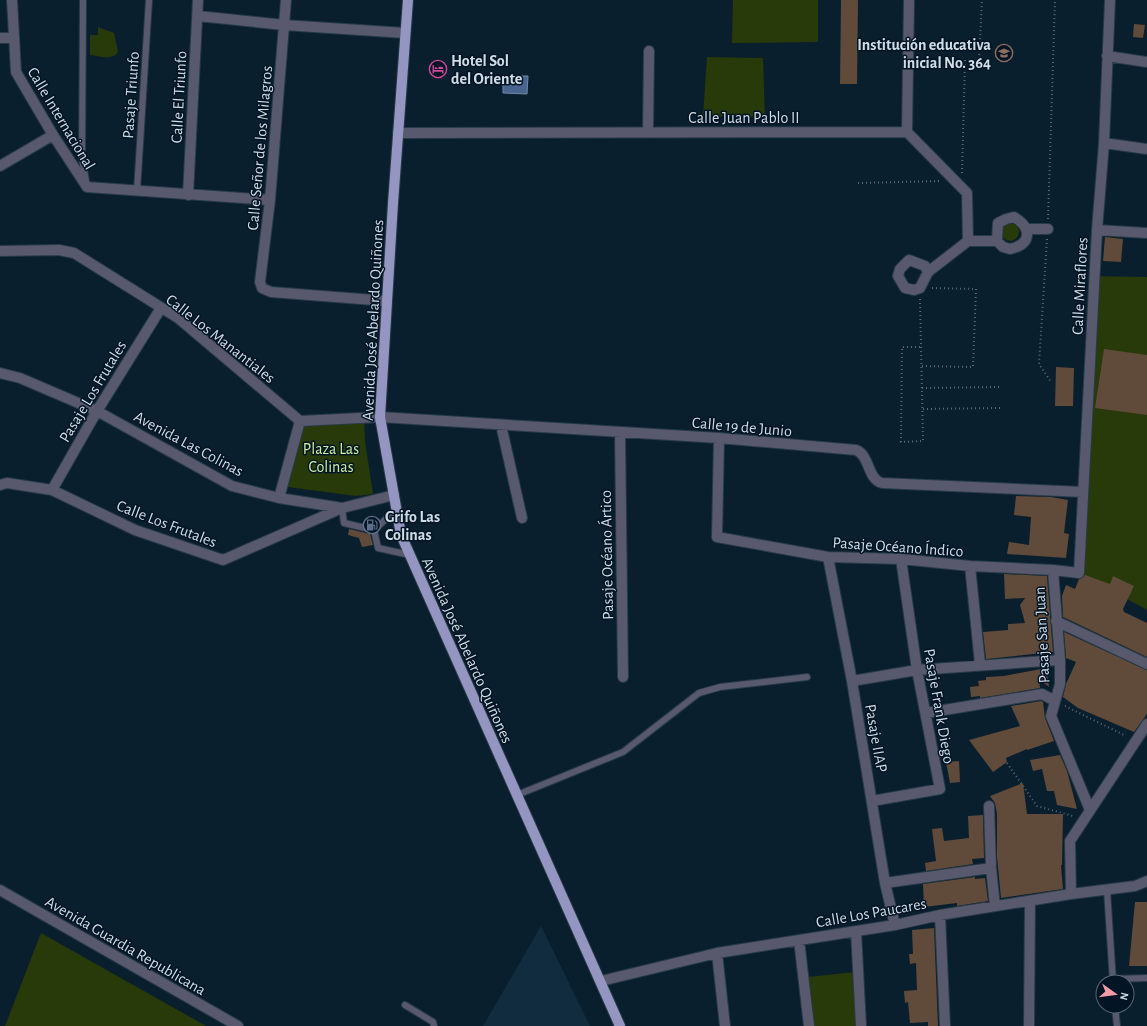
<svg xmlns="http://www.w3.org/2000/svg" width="1147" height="1026" font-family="'Alegreya Sans',sans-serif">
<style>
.built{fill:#112c3e}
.green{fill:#28390a}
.water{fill:#47658e;stroke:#7089a9}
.building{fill:#604a3a}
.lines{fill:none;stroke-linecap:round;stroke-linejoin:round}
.lane-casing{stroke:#263a48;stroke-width:8}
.street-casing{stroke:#263a48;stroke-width:12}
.primary-casing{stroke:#263a48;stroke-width:12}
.path{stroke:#586977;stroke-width:2;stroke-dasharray:1 3;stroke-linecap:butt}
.lane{stroke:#58596d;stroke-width:6}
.street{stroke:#58596d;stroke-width:10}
.primary{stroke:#9495c0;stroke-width:10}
.labels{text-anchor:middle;stroke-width:3;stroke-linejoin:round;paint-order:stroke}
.poi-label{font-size:16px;font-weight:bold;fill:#d0dde7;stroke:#031524;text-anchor:start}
.street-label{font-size:16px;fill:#d0dde7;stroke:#031524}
.park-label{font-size:16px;fill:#cef0a4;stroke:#031524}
</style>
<rect width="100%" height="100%" fill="#0a1f2e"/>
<path class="built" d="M541,926L590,1026H483Z"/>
<path class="green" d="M733,0H818V42L732,43Z
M98,27L114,33L118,52C112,61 99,56 90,55V35H98Z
M707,57L763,58L765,117L703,116Z
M1001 232a9 9 0 1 1 18 0a9 9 0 1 1-18 0Z
M1089,276L1147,277V610L1079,573Z
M364,414L365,441L373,494L356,496L288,487L285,485L305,417Z
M41,933L206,1026H5Z
M855,972L858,1026H812L808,977Z"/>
<path class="water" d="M503,76H528L527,94L503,93Z"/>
<path class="building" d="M841,0H858L857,84H840Z
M1134,24L1145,25L1143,38L1133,37Z
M1105,237L1123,239L1121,262L1103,261Z
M1104,349L1147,355V415L1095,408Z
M1056,367L1074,368L1073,406H1055Z
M1016,496L1051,497L1068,500L1064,533L1069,534L1066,558L1007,554L1009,542L1029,545L1031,517L1014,515Z
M349,529L370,534L373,545L362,547L359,538L348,535Z
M1004,574L1047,576L1053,652L986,659L983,632L1008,630V624L1025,623L1020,605L1025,598L1005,599Z
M1085,575L1110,584L1113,576L1134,586L1123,609L1124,612L1147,623V657L1063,617L1062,596L1066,585L1075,589L1079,579Z
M1064,632L1147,670V714L1134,732L1078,708L1063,697L1066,684L1076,662L1066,658Z
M1046,668L1049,687L1039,679L1040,688L980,698V696L971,697L970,687L979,686L978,681L986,680V677L1004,676Z
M1041,701L1043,702L1045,718L1054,741L1027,750V749L1006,758L1007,762L993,772L969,740L1020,726L1011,706Z
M1060,755L1067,771L1077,809L1057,805L1054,791H1047L1042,769L1033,771L1030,760Z
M959,761L960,782L950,783L946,762Z
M1023,783L1027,814H1063L1062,865H1061L1063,889L1001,898L997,857V814L995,803L990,796Z
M983,815L984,858L972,859L973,864L926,871L925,863L936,861L932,829L942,828L944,841L969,838L968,816Z
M975,877V879L985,878L988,901L957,906V903L924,907L923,884Z
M1135,902H1147V966H1129Z
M934,928L938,1026H928V1022L910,1023L908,1002L905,1003L904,991L917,990L916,963L910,964L909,954H913L912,930Z"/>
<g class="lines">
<defs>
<path id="lane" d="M83,0L82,159L86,181
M137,191L149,0
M342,508L344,523L374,530
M397,509L374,530L378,548L410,555
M517,795L623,752L699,693L720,687L807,677
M1107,890L1113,982
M1113,979L1147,978
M405,1005L433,1022L434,1026
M1115,1006L1117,1026"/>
<path id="street" d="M12,0L16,72L53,135L87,187L270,200
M286,0L270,200L260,282L262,288L271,292L387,301
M198,16L284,25L405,33
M0,38H13
M1107,56L1147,62
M648,132L649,51
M907,132L909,0
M398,133L907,132L967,193L968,241L928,272
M1104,143L1147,149
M0,166L53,135
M188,195L198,0
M1027,229H1048
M1097,230L1147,233
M968,241H997L1003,247L1010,249C1032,244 1032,228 1014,217L1006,219L998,223L997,241
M0,251L59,250L74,253L178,318L300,421L380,417L719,438L856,450C870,455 867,479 882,483L1083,492
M909,260L925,266L928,272L920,288L914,290L905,288L898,276L900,269Z
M0,373L20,378L97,411L232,486L279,498L342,508L394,495
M501,425L522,518
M620,432L623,677
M719,438L717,537L828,557L901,559L970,566L1053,570L1079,573L1097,230L1104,143L1110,0
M0,485L7,483L52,490L135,530L223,560L342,508
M52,490L97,411L161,308
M279,498L300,421
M828,557L852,681L885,883L895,925
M970,566L980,664
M1053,570L1060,660V684L1051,716L1090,810
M1056,621L1147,664
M852,681L917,670L1060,660
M926,713L1042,694L1055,701
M872,801L940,789L917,670L901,559
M989,806L991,868L995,906
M885,883L991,868
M0,890L238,1026
M1071,894L1070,841L1147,724
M940,915L945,1026
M856,931L861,1026
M799,940L809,1026
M717,953L725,1026
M601,981L717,953L895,925L940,915L1071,894L1135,886L1147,881
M1029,1026L1030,901"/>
<path id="primary" d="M408,0L393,203L380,417L401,535L620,1026"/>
</defs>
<use href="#lane" class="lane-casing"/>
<use href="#street" class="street-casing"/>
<use href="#primary" class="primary-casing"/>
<path class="path" d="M962,173L965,60H979L982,0
M858,183L941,181
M1048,219L1055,0
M1047,239L1039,364L1051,382
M920,299L923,441L901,442L902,347H921
M922,366L973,367L976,289L931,288
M922,388L1000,387
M923,409L1000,408
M1065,706L1126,736
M1007,763L1037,806L1073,816"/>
<use href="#lane" class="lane"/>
<use href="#street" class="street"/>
<use href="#primary" class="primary"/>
</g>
<defs>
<symbol id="school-ring" viewBox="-11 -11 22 22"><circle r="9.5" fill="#031524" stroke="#8d6e63" stroke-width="1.5"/><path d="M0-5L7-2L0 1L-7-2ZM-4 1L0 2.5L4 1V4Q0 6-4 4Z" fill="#8d6e63"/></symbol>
<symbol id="hotel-ring" viewBox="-11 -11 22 22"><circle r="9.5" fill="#031524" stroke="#d1479c" stroke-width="1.5"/><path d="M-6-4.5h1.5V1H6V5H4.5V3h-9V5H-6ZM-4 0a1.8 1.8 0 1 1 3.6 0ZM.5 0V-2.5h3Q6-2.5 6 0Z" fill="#d1479c"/></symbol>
<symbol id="fuel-ring" viewBox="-11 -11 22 22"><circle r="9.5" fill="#031524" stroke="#5c6f8a" stroke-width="1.5"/><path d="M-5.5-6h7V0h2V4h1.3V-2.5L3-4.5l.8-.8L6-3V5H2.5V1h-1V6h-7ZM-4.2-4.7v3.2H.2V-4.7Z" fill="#5c6f8a"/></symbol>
</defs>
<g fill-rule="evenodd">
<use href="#school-ring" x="994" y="43" width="20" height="20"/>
<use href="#hotel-ring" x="428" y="59" width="20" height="20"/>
<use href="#fuel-ring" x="362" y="515" width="20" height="20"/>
</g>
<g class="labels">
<g class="poi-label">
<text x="991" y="50" text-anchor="end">Institución educativa<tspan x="991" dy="18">inicial No. 364</tspan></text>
<text x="451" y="66">Hotel Sol<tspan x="451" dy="18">del Oriente</tspan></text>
<text x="385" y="522">Grifo Las<tspan x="385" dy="18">Colinas</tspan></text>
</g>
<g class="street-label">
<text transform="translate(130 95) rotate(-86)" y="6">Pasaje Triunfo</text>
<text transform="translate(178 97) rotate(-87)" y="6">Calle El Triunfo</text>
<text x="744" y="123">Calle Juan Pablo II</text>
<text transform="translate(62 118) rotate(59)" y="6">Calle Internacional</text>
<text transform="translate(259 148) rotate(-85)" y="6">Calle Señor de los Milagros</text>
<text transform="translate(1079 286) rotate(-87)" y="6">Calle Miraflores</text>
<text transform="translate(372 320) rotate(-87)" y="6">Avenida José Abelardo Quiñones</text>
<text transform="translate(221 338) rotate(38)" y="6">Calle Los Manantiales</text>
<text transform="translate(92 391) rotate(-59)" y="6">Pasaje Los Frutales</text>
<text transform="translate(742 426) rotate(5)" y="6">Calle 19 de Junio</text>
<text transform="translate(189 443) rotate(28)" y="6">Avenida Las Colinas</text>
<text transform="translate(167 523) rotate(21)" y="6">Calle Los Frutales</text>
<text transform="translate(898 546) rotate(4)" y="6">Pasaje Océano Índico</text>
<text transform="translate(606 555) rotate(-91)" y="6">Pasaje Océano Ártico</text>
<text transform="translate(1041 635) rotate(-93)" y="6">Pasaje San Juan</text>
<text transform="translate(468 650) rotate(66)" y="6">Avenida José Abelardo Quiñones</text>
<text transform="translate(940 706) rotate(80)" y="6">Pasaje Frank Diego</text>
<text transform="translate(877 738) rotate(80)" y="6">Pasaje IIAP</text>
<text transform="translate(871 912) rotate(-10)" y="6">Calle Los Paucares</text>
<text transform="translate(126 945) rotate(30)" y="6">Avenida Guardia Republicana</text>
</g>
<g class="park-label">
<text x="331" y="454">Plaza Las<tspan x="331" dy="18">Colinas</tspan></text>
</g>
</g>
<g transform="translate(1115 994) rotate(104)"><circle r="19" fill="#031524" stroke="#556572"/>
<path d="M0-3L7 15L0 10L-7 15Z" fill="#f49aa4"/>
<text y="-6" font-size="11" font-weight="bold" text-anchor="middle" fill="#d0dde7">N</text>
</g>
</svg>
